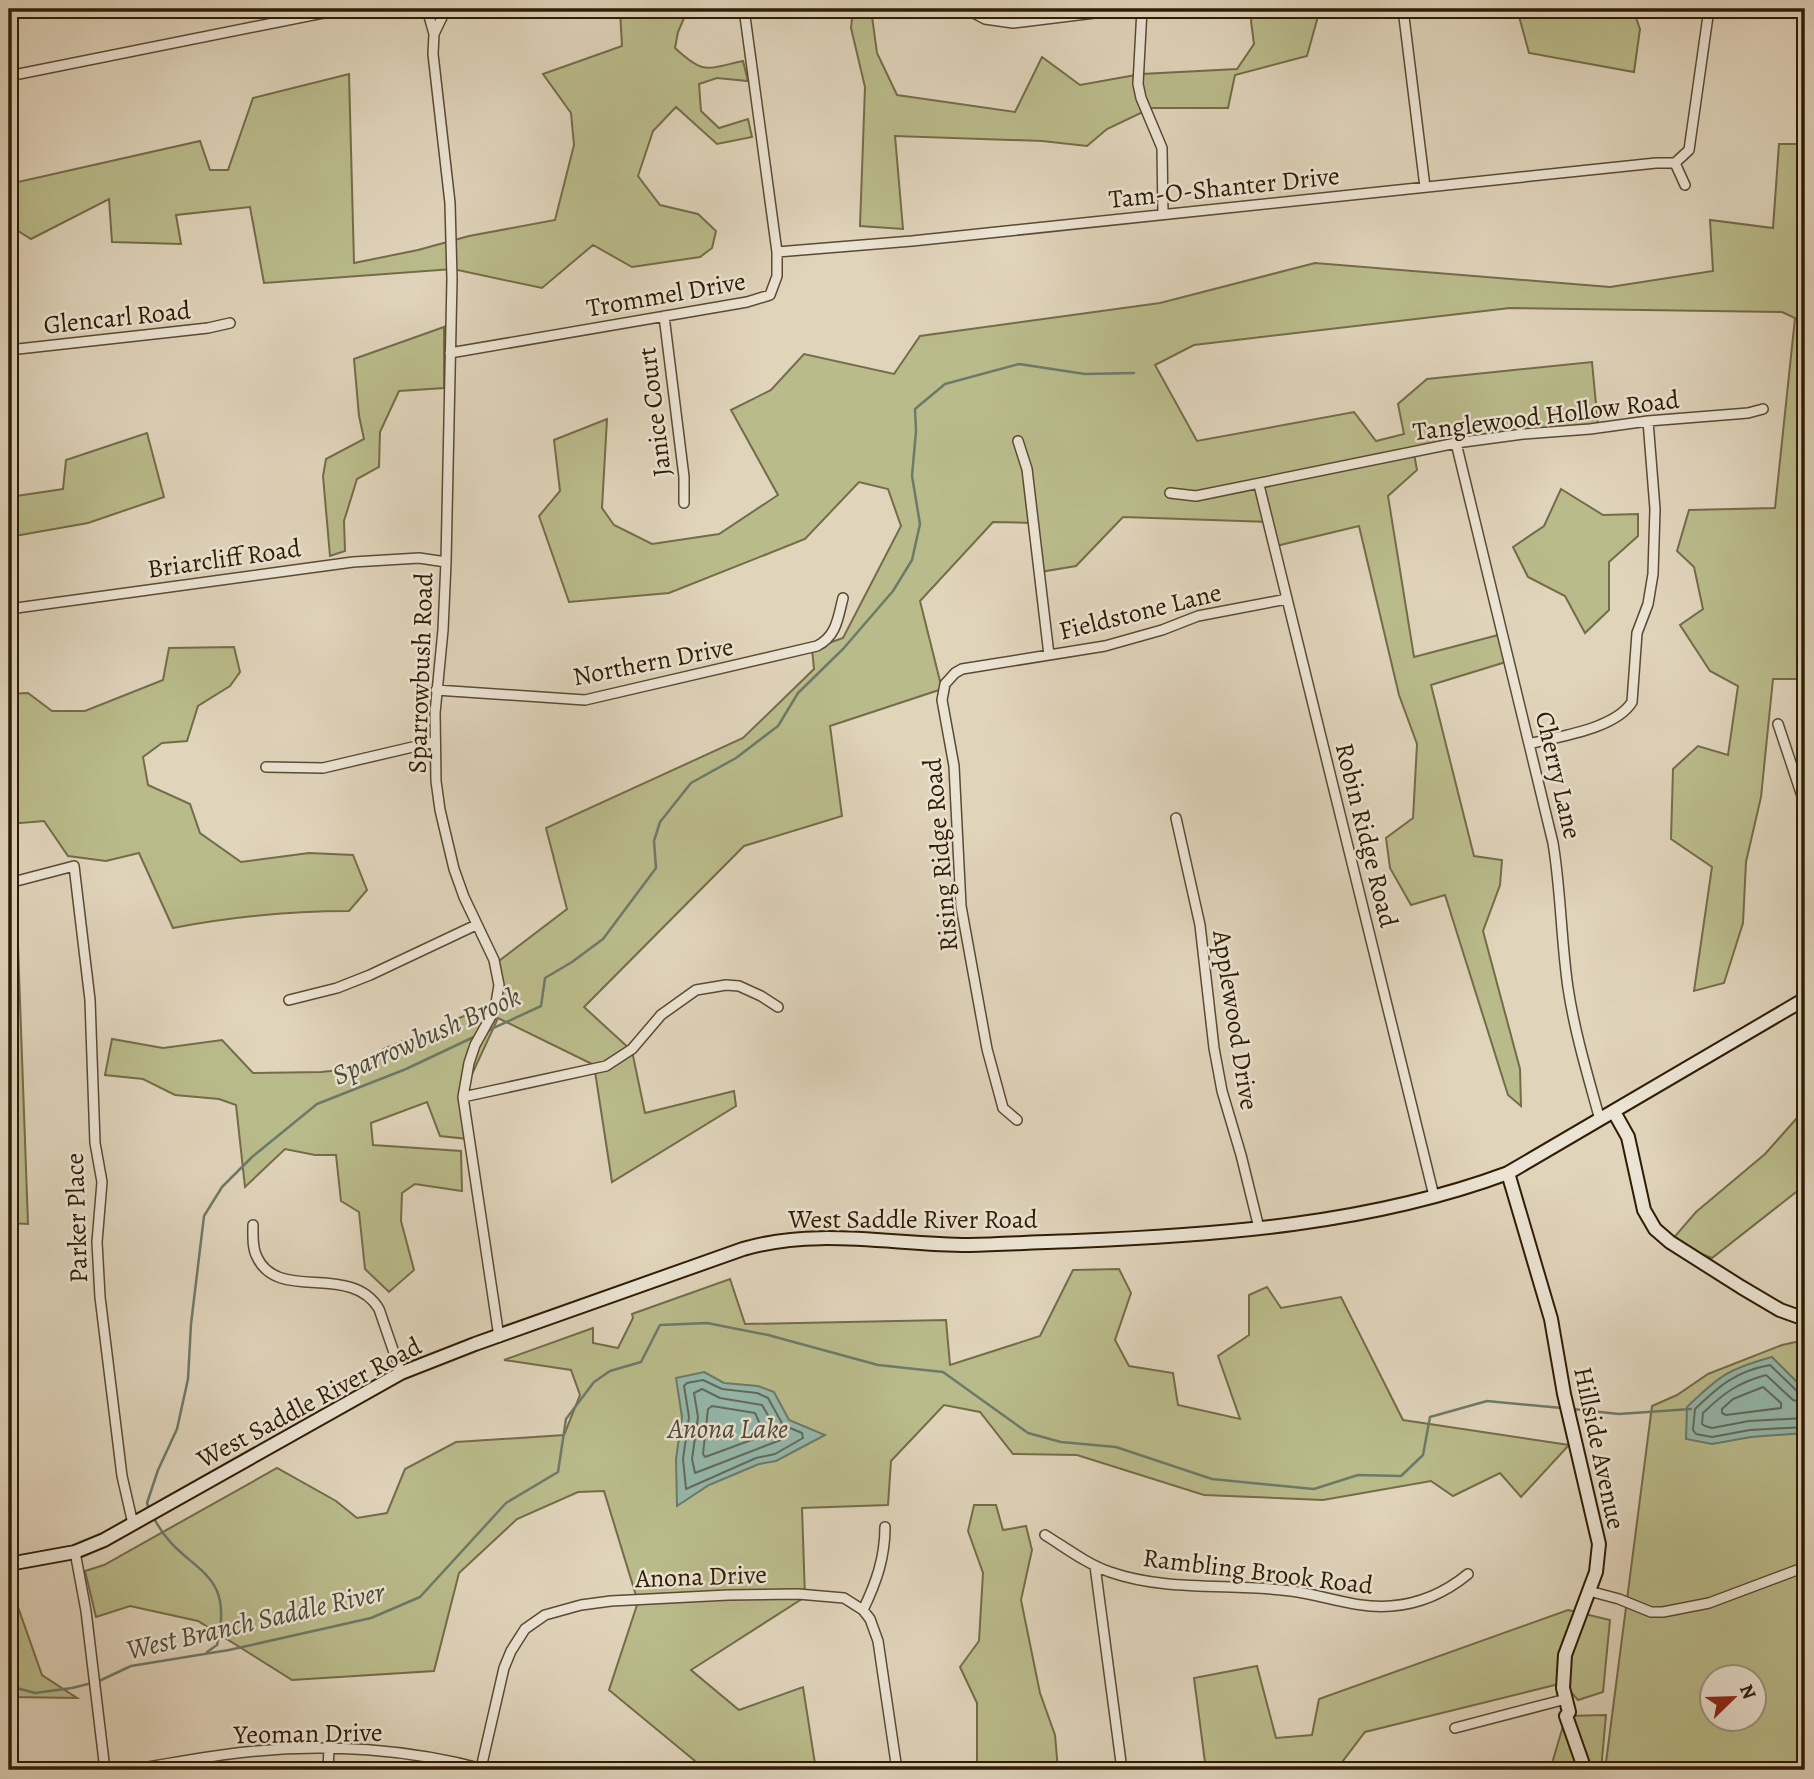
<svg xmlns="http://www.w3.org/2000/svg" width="1814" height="1779" font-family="Alegreya,serif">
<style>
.green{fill:#babb8b;stroke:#746c48;stroke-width:2;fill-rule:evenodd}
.water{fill:#94b8ac;stroke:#6c7a69;stroke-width:2}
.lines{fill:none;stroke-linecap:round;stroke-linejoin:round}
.shore{stroke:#626a58;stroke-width:2}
.stream{stroke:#6c7a69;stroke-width:2.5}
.street-casing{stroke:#5b4a32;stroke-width:12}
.secondary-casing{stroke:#2f1c04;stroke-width:16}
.street{stroke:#ebe3d3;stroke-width:9}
.secondary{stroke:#ebe3d3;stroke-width:12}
.labels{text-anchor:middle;stroke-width:5;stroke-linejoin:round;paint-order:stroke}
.street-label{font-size:26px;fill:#2f1c04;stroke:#ebe3d3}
.water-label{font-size:28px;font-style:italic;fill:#4d4b36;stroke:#ebe3d3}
</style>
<rect width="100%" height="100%" fill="#e0d4bb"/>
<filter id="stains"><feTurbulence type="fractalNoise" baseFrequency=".00286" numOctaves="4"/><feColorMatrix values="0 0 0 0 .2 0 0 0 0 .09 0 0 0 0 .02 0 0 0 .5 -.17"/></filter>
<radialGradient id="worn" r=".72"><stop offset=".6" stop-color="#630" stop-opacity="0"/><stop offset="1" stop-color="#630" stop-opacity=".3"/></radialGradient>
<path class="green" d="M615,9H697L687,11L678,32L675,48C704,75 706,69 743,61L748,81L717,78L699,84L701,111L719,128L748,119L752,137L717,144L676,107L653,131L638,176L660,205L698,214L716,231L712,248L700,257L632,267L593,245L542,288L453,269L264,283L250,207L176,215L181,244L112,242L109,199L31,239L18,231L9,232V184L200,141L210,170H228L253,98L349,74L354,263L418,250L469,236L555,220L574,145L571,113L543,74L622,46L620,11Z
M853,9H871L877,53L897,95L1015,112L1042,57L1080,85L1141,74L1237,69L1254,44L1251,21L1253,9H1320L1307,56L1235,75L1228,108H1151L1107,129L1087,146L1042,141L895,136L903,229L860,226L865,87L851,28Z
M1517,9H1633L1640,29L1634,72L1529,53Z
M1805,91V679H1773L1761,797L1746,862L1743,923L1724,983L1694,991L1712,867L1671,839L1673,769L1698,746L1728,755L1738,686L1710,671L1680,625L1703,609L1694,567L1677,551L1689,510L1775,508L1795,318L1782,312L1510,308L1194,345L1155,365L1197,441L1354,412L1376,441L1404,434L1398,404L1427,379L1592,362L1598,426L1414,454L1417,470L1388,496L1414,657L1502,634L1509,661L1431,685L1474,856L1502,860L1500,885L1483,931L1520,1069L1521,1106L1508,1095L1445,895L1411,905L1390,868L1386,838L1413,818L1417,744L1399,695L1359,526L1276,546L1270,522L1123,517L1076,566L1040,572L1035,523L993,522L920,601L942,689L830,726L842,816L744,846L584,1007L632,1051L645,1113L734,1091L736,1106L612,1182L594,1065L498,1018L460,1100L468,1139L440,1136L427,1102L371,1123L373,1145L461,1151L462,1191L415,1184L402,1193L401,1221L414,1270L389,1292L365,1269L359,1212L341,1201L336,1155H315L285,1149L245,1187L236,1105L219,1099L175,1095L143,1079L105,1075L112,1039L163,1048L222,1040L253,1073L321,1072L369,1067L383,1049L501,1001L495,964L567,909L546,828L743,738L814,669L812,649L843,638L901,526L888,489L859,482L805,539L669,593L569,602L539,516L560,491L554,440L607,419L602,508L614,525L652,544L719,534L778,495L731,410L771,390L804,354L894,374L920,336L1160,303L1315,263L1610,287L1713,271L1710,220L1773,228L1779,144H1797Z
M444,327V388L399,391L380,432L379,467L357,479L344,521L345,551L330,556L323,476L326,459L364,439L359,416L354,359Z
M147,433L164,497L88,523L9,537V497L63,489L66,460Z
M1561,489L1603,515L1638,514V536L1609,562V610L1585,633L1565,596L1528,577L1513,547L1544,526Z
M234,647L240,672L230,686L198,706L187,741L162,743L143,757L148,785L190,804L200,833L241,862L309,853L353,855L367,890L349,911C289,911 231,917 173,928L139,853L106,861L68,856L44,821L9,824V694L28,693L52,711H85L163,680L169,648Z
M16,890L28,1224L9,1223V892Z
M1805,1109V1185L1712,1258L1670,1242L1696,1212L1765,1154Z
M1119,1269L1131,1293L1115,1340L1129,1366L1173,1373L1178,1405L1240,1419L1218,1356L1249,1335V1295L1267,1287L1281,1308L1341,1297L1403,1420L1569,1445L1521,1497L1500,1473L1453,1496L1431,1481L1323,1500L1204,1495L1077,1455L1013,1454L980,1412L944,1405L891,1461L888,1505L802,1508L805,1597L691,1670L739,1710L803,1687L816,1770H706L609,1690L638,1602L604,1491L578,1492L517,1519L459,1573L434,1671L292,1680L198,1621L130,1606L96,1617L85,1571L104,1565L277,1468L336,1501L357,1518L387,1513L405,1469L456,1442L564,1435L580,1395L571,1370L504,1360L593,1328V1343L618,1348L633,1318L632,1314L730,1279L745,1324L946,1320L950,1365L1040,1336L1073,1270Z
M1805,1340V1770H1605L1652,1406L1677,1395L1708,1374L1782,1345ZM1713,1678H1755V1720H1713Z
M974,1505H996L1003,1530L1026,1526L1032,1550L1021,1600L1040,1693L1055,1735L1058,1770H977V1703L960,1667L979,1641L983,1573L968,1531Z
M19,1610L42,1675L77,1698L9,1697V1634Z
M1568,1610L1610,1620L1603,1692L1578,1700L1563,1683L1365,1732L1336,1770H1206L1194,1678L1257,1666L1276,1738L1312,1735L1319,1699Z
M1606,1715L1601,1770H1550L1566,1716Z"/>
<path class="water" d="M1772,1357L1805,1390V1433L1751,1437L1712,1444L1686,1439L1687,1407C1719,1376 1728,1369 1772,1357Z
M704,1372L724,1383L758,1386L774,1392L789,1420L825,1435L776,1461L759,1464L709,1485L677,1506L676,1459L682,1417L676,1378Z"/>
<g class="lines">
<path class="shore" d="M703,1380L722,1389L757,1393L768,1398L783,1425L802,1433L803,1438L775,1454L756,1458L686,1489L683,1459L689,1417L684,1386L687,1383Z
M1763,1387L1781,1403V1408L1726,1415L1722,1413V1409L1733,1399Z
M702,1389L720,1398L762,1405L776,1429L783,1436V1439L695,1473L692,1459L698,1417L694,1393Z
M1805,1394L1798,1392L1770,1365C1736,1371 1719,1386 1695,1409L1693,1430L1696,1434L1712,1437L1750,1430L1805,1427
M1805,1403L1793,1400L1766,1375C1737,1383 1724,1393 1703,1413L1702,1424L1705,1426L1712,1428L1749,1421L1805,1418
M712,1406L755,1413L765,1435L705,1457L703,1454L708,1409Z"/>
<path class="stream" d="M487,1031L541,1006L545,978L572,962L603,939L656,868L654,841L660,822L691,783L736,758L778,726L798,693L843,649L893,591L912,560L920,524L912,476L916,431L915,409L945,384L1019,364L1085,374L1134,373
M1572,1409L1619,1414L1691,1409
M149,1509L147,1503L158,1470L177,1429L188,1379L191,1324L204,1216L222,1187L252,1157L317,1104L406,1069L478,1035
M154,1518C181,1574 237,1563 217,1645L207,1652
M99,1681L131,1666L229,1650L371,1618L420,1597L506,1503L558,1472L566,1419L594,1382L610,1371L641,1362L660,1325L707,1323L768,1335L878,1365L943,1372L1028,1433L1061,1442L1116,1447L1212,1479L1314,1489L1358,1475L1401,1476L1423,1455L1430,1417L1487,1401L1562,1408
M9,1686L35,1693L72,1688L92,1683"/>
<defs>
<path id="street" d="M427,9L434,34
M446,9L434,34L433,54L450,203L452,279L446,562L443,630L435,713L436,781L440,810L454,869L464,897L494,960L499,985L495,1009L475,1045L469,1063L463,1097L499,1337
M966,9L985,19L1013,23L1127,9
M1142,9L1138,84L1141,98L1162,148L1163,214
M1403,9L1425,187
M9,76L343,9
M1685,185L1675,163L1689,150L1709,9
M777,252L912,241L1656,163H1675
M664,316L684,477V503
M9,350L208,328L230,323
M450,353L747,302L770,295L777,276V252L744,9
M1018,441L1027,469L1049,655
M1456,443L1553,843C1561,891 1561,940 1568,988C1575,1034 1588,1076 1600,1120
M1259,485L1434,1196
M1170,493L1196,496L1456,443L1523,434L1590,429L1648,421L1748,413L1763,409
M9,609L353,562L419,558L446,562
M436,690L585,700L817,646C837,636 838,617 843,598
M1778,724L1805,805
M1529,744C1560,736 1615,729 1632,702L1637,633L1648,604L1653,574L1655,509L1648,421
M266,767L323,768L434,742
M1176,818L1200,925L1214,1048L1222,1091L1241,1155L1259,1228
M9,883L74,866L90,1000L95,1143L102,1182L97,1242L100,1297L122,1476L133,1524
M289,1000L337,988L370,975L476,925
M463,1097L606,1066L632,1049L661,1015L696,990L726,985L739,986L761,996L778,1007
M1017,1120L1003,1108L987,1049L961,906L954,766L942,700L945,684L955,673L962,669L1105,646L1162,630L1198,616L1287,599
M253,1225C253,1235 252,1248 257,1257C278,1303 351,1262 379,1309L401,1373
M1045,1535C1066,1548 1087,1564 1110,1572C1167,1592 1232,1583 1291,1591C1324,1595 1356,1609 1391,1606C1420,1604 1446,1592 1468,1574
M75,1552L86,1611L105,1770
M1095,1566L1122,1770
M1589,1591L1619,1599L1651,1612H1663L1709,1603L1805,1567
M863,1610C876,1583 885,1558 885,1527
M1455,1728L1566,1699
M481,1768L504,1668L511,1651L525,1629L545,1615L581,1605L611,1601L728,1595L798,1594L844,1598L863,1610L870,1619L878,1641L897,1770
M129,1770C168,1764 207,1756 246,1752C326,1743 410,1749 487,1770
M328,1770L329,1748"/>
<path id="secondary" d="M1614,1112L1628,1137L1644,1210L1655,1229L1670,1242L1741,1287L1780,1310L1805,1319
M1508,1173L1551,1319L1564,1394L1599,1544L1596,1572L1565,1655L1563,1688L1569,1712L1566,1716L1585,1770
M9,1564L75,1552L104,1540L401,1373L475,1344L743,1249C818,1227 893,1245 969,1245C1005,1244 1040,1242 1075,1241C1220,1235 1371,1224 1508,1173L1805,999"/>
</defs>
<use href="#street" class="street-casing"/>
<use href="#secondary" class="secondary-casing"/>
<use href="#street" class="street"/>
<use href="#secondary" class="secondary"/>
</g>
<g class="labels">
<g class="street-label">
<text transform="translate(1224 187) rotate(-6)" y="9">Tam-O-Shanter Drive</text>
<text transform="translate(666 294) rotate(-10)" y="9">Trommel Drive</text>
<text transform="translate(117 317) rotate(-6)" y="9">Glencarl Road</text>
<text transform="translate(654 412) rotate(-97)" y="9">Janice Court</text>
<text transform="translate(1546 415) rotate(-7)" y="9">Tanglewood Hollow Road</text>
<text transform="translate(224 558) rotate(-8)" y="9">Briarcliff Road</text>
<text transform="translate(1140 611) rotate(-14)" y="9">Fieldstone Lane</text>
<text transform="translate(653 661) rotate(-11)" y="9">Northern Drive</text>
<text transform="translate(420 673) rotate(-88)" y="9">Sparrowbush Road</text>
<text transform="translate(1559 775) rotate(77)" y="9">Cherry Lane</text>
<text transform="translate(1367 835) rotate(76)" y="9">Robin Ridge Road</text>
<text transform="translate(940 855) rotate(-95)" y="9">Rising Ridge Road</text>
<text transform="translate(1236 1020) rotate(81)" y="9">Applewood Drive</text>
<text transform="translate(76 1218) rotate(-92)" y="9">Parker Place</text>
<text x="913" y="1228">West Saddle River Road</text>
<text transform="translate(309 1402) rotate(-28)" y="9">West Saddle River Road</text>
<text transform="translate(1600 1448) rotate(78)" y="9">Hillside Avenue</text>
<text transform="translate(1258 1571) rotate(7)" y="9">Rambling Brook Road</text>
<text transform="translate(701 1576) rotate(-2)" y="9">Anona Drive</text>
<text transform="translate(308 1733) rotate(-1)" y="9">Yeoman Drive</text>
</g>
<g class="water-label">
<text transform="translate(426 1035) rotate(-24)" y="10">Sparrowbush Brook</text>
<text x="728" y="1438">Anona Lake</text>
<text transform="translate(255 1620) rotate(-13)" y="10">West Branch Saddle River</text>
</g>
</g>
<rect width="1814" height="1779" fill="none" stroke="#e0d4bb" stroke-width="35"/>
<rect x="10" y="10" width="1793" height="1758" fill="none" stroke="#2f1c04" stroke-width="3.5"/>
<rect x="18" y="18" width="1779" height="1744" fill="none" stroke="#2f1c04" stroke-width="2"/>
<g transform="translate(1733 1698) rotate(67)"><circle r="33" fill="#ebe3d3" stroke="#a09380" stroke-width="2"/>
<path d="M0-5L12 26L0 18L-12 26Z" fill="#8f2418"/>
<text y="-10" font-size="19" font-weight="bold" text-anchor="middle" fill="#2f1c04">N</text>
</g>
<rect width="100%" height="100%" filter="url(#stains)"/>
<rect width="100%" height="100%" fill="url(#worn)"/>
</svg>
